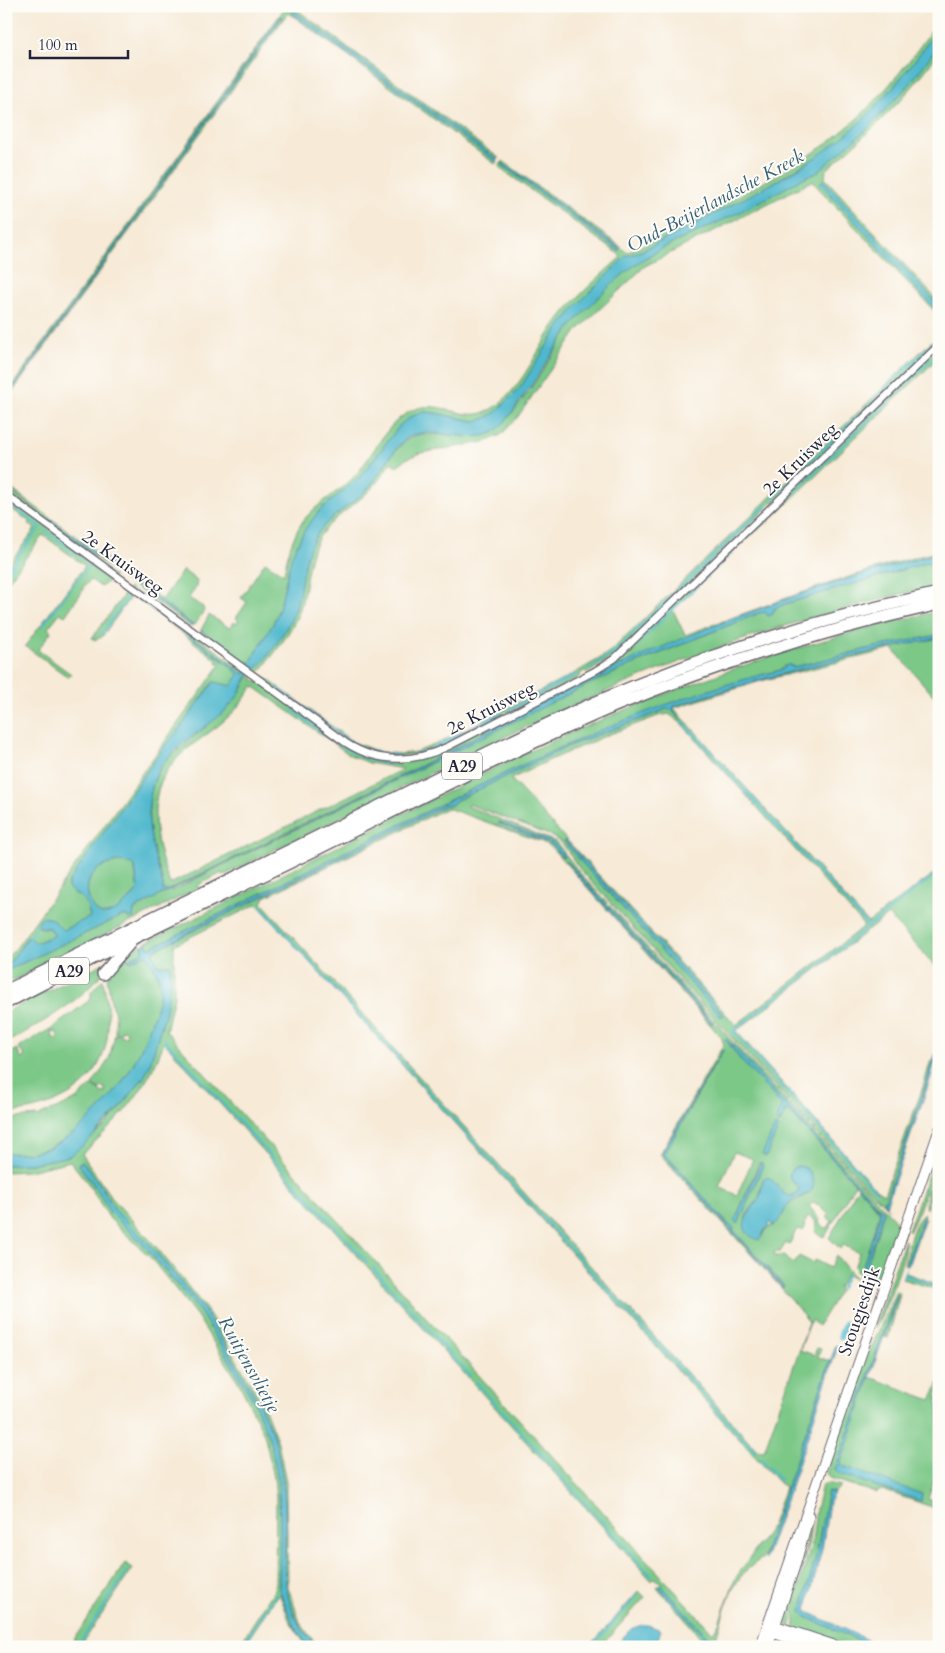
<svg xmlns="http://www.w3.org/2000/svg" width="945" height="1653" font-family="Cardo,serif">
<style>
.green{fill:#7cc887;stroke:#4f7561;fill-rule:evenodd}
.water{fill:#50b8ce;stroke:#396d84;fill-rule:evenodd}
.lines{fill:none;stroke-linecap:round;stroke-linejoin:round}
.stream{stroke:#50b8ce;stroke-width:2}
.canal{stroke:#50b8ce;stroke-width:7}
.street-casing{stroke:#6d6872;stroke-width:9}
.secondary-casing{stroke:#6d6872;stroke-width:11}
.highway-casing{stroke:#6d6872;stroke-width:14}
.street{stroke:#fff;stroke-width:6}
.secondary{stroke:#fff;stroke-width:9}
.highway{stroke:#fff;stroke-width:11}
.labels{text-anchor:middle;stroke-width:4;stroke-linejoin:round;paint-order:stroke}
.shield{fill:#fdfcf7;stroke:#646373;stroke-width:1}
.shield-label{font-size:16px;font-weight:bold;fill:#22223b}
.street-label{font-size:18px;fill:#22223b;stroke:#fdfcf7}
.water-label{font-size:19px;font-style:italic;fill:#345e76;stroke:#fdfcf7}
</style>
<rect width="100%" height="100%" fill="#fdfcf7"/>
<filter id="ink" filterUnits="userSpaceOnUse"><feTurbulence type="fractalNoise" baseFrequency=".02" numOctaves="2"/><feDisplacementMap in="SourceGraphic" scale="10" xChannelSelector="R" yChannelSelector="G"/><feConvolveMatrix kernelMatrix="1 2 1 2 8 2 1 2 1" color-interpolation-filters="sRGB"/></filter>
<filter id="wash" filterUnits="userSpaceOnUse"><feTurbulence type="fractalNoise" baseFrequency=".0096" numOctaves="4" result="noise"/><feDisplacementMap in="SourceGraphic" scale="20" xChannelSelector="R" yChannelSelector="G"/><feGaussianBlur stdDeviation="1.12" result="paint"/><feColorMatrix in="noise" values="0 0 0 0 0 0 0 0 0 0 0 0 0 0 0 0 0 1.4 0 .05"/><feComposite in="paint" operator="in"/></filter>
<g filter="url(#wash)">
<rect width="100%" height="100%" fill="#f7ead7"/>
<path class="green" d="M280,6L286,10L290,8L288,6H292L499,158L498,160L294,11L292,12L497,162L495,164L289,13L287,14L6,401V399L282,17L6,397V394L279,16L284,9Z
M939,20V27L917,58L885,97L860,123L826,151L766,187L639,252L626,256L577,305L557,330L520,388L496,412L484,419L474,421L435,413L424,412L401,424L360,477L320,510L305,529L292,555L280,606L273,624L250,663L242,661L201,630L209,615L230,628L234,622L237,623L238,620L236,618L247,602L241,598L265,562L284,574C287,555 292,537 303,521C316,504 336,494 352,479C374,457 386,418 418,408C446,400 469,428 498,405C525,383 538,347 559,319C577,296 599,277 621,257L616,252L500,168L499,166L503,161L620,246L626,252L631,251C665,234 699,216 732,199C774,177 815,156 851,124C885,94 912,58 939,20ZM502,163L620,248L619,251Z
M939,45V52C908,98 867,134 826,170L825,178L939,302V316L812,181L645,266L578,330L517,418L501,435L485,442L421,453L406,459L396,467L391,462C384,472 377,484 368,492C352,508 330,519 318,539C306,560 307,586 300,609C292,633 274,653 259,673L353,742L379,752L400,754L416,752L439,743L568,677L599,659L613,649L939,334V343L774,502L771,501L770,505L621,651L588,673L585,671L581,673L580,677L508,713L507,711L504,712V716L432,752L430,749L427,750L428,753L388,757L355,747L251,672C267,652 287,635 295,610C302,589 300,566 310,546C323,519 346,510 366,490C385,472 393,440 421,434L481,436C515,429 554,345 579,317C594,300 619,276 638,263C661,247 690,236 716,223C747,208 777,192 807,176L815,174L867,129L904,90Z
M939,347V357L769,521L756,531L673,610L685,635C769,604 852,573 939,551V553L802,594L734,619L619,666L550,698L424,764L171,889L172,891L223,865L587,685L636,663L759,613L765,612L768,616L773,614L774,609L785,604L939,559V585C840,608 743,636 649,674C565,707 485,746 405,786C344,816 283,845 223,876L222,873L198,885L199,888L6,984V971L120,917L126,915L129,919L133,918L134,910L162,894C165,883 159,870 156,860C147,826 143,791 165,761L228,708L238,695L250,675L253,677V680L258,681L359,752L419,759L597,672L765,518L768,517L767,515ZM253,686L350,755L369,763L403,769L170,884C157,850 145,802 168,769C182,748 208,736 226,719C237,710 245,698 253,686Z
M6,485L162,600L183,570L197,581L196,587L189,598L203,607L204,611L195,624L193,625L49,520V521L192,626L190,627L6,493V489L39,513H40L6,487Z
M6,496L114,577L101,587L91,580L82,588L84,589L65,616L60,613L48,628L51,632L38,650L71,674L68,677L25,646L85,566L43,535L6,584V568L35,529L29,524L30,522L6,505Z
M129,588L246,672L244,674L148,605L234,669L239,675L231,686L213,682L174,736L167,743L69,881L67,885C71,892 77,892 83,897C87,902 89,910 90,917L63,930L52,919L43,917L37,925L40,928H48L55,935L36,943L28,936L10,962L6,964V959L16,948L220,665L217,662V660L132,595L102,637L95,640L92,638Z
M939,611V635L871,648L794,667L789,665L784,666L781,670C647,703 526,762 403,823C320,865 236,906 152,947L149,948L144,943C243,896 341,844 439,796C478,776 517,756 557,739C680,684 807,640 939,611Z
M939,638V702L893,649L761,681L674,708L868,923L939,870V970L888,915L736,1031L877,1190L884,1194L924,1084L930,1063L939,1047L934,1056L927,1082L887,1196L885,1200H883L885,1205L889,1209L871,1192L579,868L562,843L549,835L468,804L467,806L556,842L580,873L878,1202L896,1221C900,1231 896,1239 893,1249C888,1264 881,1283 861,1278L873,1247L884,1211L878,1207L726,1038L725,1039L740,1059L782,1105L780,1123L786,1111H789L855,1184L826,1235L823,1237L815,1232L816,1227L815,1220L808,1216L804,1224L806,1225L803,1231L800,1229L796,1231L789,1245L786,1243L780,1252H774V1256H782V1255L794,1264L799,1256L813,1263L815,1260L830,1268L836,1255L856,1280L846,1274L838,1288L840,1290L818,1326L811,1320L800,1350L814,1355L817,1348L821,1349L818,1357L830,1361L763,1558C730,1577 727,1605 716,1638L724,1647H709L657,1587L661,1583L655,1578L652,1581L164,1042C148,1090 118,1121 82,1154L111,1197L158,1249L207,1310L263,1404L278,1442L286,1481L288,1587L300,1622L309,1635L319,1647H316L301,1628L293,1612L287,1592L285,1574V1503L283,1480L275,1439L260,1405L204,1310L148,1243L115,1210L101,1186L83,1162H80L81,1168L99,1192L110,1212L142,1243L201,1313L254,1401L270,1441L278,1477L280,1518L279,1589L294,1626L309,1647L306,1646L289,1620L280,1595L277,1596L243,1647H238L275,1589L276,1498L274,1477L264,1434L239,1383L197,1316L149,1256L110,1219L87,1182L70,1161L29,1171L6,1172V1165L31,1164L70,1156L105,1126L118,1111L144,1077L149,1067L166,1011L170,986V965H158L153,954V951L446,805H452L455,801L571,745L667,709L671,710L682,721L673,709L674,706C761,679 849,655 939,638ZM669,714L681,723L864,926L736,1025L511,779L552,759L610,734L658,716ZM447,808L542,842L551,847L721,1037L724,1044L660,1154L782,1289L809,1322L764,1451L757,1450L262,903L265,897ZM499,822L552,842L559,848L564,856L563,858L551,844L499,823ZM565,840L723,1015V1016H720L569,848L564,841ZM566,861H567L712,1024H711ZM257,904L779,1483L785,1487L771,1527L735,1579L719,1623L713,1633L166,1031L174,996V945ZM723,1050L664,1153L728,1224L733,1227L734,1231L784,1286L782,1288L662,1153ZM734,1152L753,1159L737,1195L719,1187ZM759,1163L763,1165L738,1224L735,1220ZM799,1166L806,1168L813,1186L808,1194L789,1204L774,1225L766,1229L760,1239L755,1238L745,1227L746,1216L759,1198L763,1180L767,1177C777,1181 780,1194 790,1197L799,1191V1186L791,1181L794,1167ZM814,1202L817,1205L818,1204L829,1215L827,1217L832,1221L828,1228L824,1227L819,1222L820,1220L809,1206ZM660,1586L714,1644L712,1645Z
M132,852L138,890C129,899 120,911 107,914C87,919 70,862 124,862Z
M142,944L143,952L127,960L131,961L143,955L147,956C151,963 157,972 159,980C163,994 155,1012 151,1025C134,1075 90,1138 37,1151C27,1154 17,1154 6,1153V1119L37,1116L40,1118V1115L61,1107L76,1099L78,1100L77,1099L91,1086L100,1090V1092L105,1093V1088L101,1087L100,1089L92,1085L109,1059L115,1034L126,1036L127,1031L122,1030L121,1033H115C115,1025 117,1013 112,1007L107,978L127,954Z
M110,960L112,961C105,970 97,980 89,988C65,1010 35,1027 6,1043V1012Z
M103,979C106,996 109,1011 108,1029C105,1086 57,1109 6,1113V1055L17,1049L21,1059L25,1056L18,1048L50,1029L54,1039L59,1037L56,1032L54,1033L51,1029L91,999V992Z
M939,1155V1172L926,1209L925,1205Z
M931,1166C933,1181 917,1216 909,1232L908,1231Z
M858,1187L880,1212L860,1275L856,1272L855,1265L859,1253L843,1245L840,1249L829,1238Z
M924,1214L906,1265L904,1264C907,1251 912,1222 924,1214Z
M905,1240C906,1262 887,1302 878,1324L874,1328Z
M906,1273L939,1285V1290L902,1279Z
M896,1291L899,1292L900,1295L888,1338L884,1337L898,1295L897,1294L835,1470L839,1474L921,1500L840,1465L870,1377L931,1400L939,1382C939,1390 936,1397 937,1404L939,1406V1466L928,1499L939,1503L938,1509L882,1490L875,1493L830,1478L826,1474L864,1359L870,1351Z
M828,1483L841,1486L834,1493L828,1491L816,1557L801,1612L806,1617L873,1647H847L794,1629L795,1621L793,1608L812,1542L816,1509L822,1485Z
M812,1514L809,1540L802,1568L799,1567L804,1553H805L806,1550L805,1549L807,1543L805,1542Z
M125,1563L133,1568L80,1647H69Z
M797,1568L802,1569L791,1607L792,1620L790,1628C775,1618 793,1582 797,1568Z
M639,1591L645,1597L600,1647H589Z"/>
<path class="water" d="M294,11L498,160L497,162L292,13Z
M281,16L282,17L6,399V397Z
M939,27V45L909,85L867,129L815,174L807,176C778,192 749,208 719,222C692,235 663,246 639,262C621,275 603,292 588,308C561,334 543,371 520,401C513,411 506,422 497,430C474,447 432,424 409,437C392,448 383,471 370,486C354,505 330,514 316,536C301,559 303,586 295,611C290,624 268,659 257,668C256,669 254,669 253,670C247,675 242,690 237,697C215,728 169,743 155,778C141,814 153,850 163,885V891L168,890C253,850 338,808 423,765C483,734 542,701 604,673C711,623 824,583 939,553V559L785,604L774,609L773,614L768,616L765,612L759,613L636,663L587,685L421,768L162,894L134,910L133,918L129,919L126,915L122,916L6,971V964L10,962L29,936L36,943L55,935L49,928L37,926L38,923L43,917L52,919L63,930L90,917C86,895 81,900 68,888L69,881L167,743L174,736L214,682L231,686L239,675L234,669L148,606V605L244,674L249,667L200,631L201,630L242,661L250,663L273,624L280,606L292,555L305,529L320,510L360,477L401,424L412,416L424,412L435,413L474,421L484,419L496,412L520,388L557,330L577,305L626,256L639,252C672,236 705,219 737,202C768,186 799,170 826,150C872,117 906,74 939,27ZM119,862L133,864L135,867L138,891C129,899 121,910 107,914C89,919 69,868 119,862Z
M502,163L620,249L619,251L503,166Z
M823,180L939,306V313L820,183Z
M49,519L193,625L192,626L48,521Z
M939,635V638C849,655 761,678 674,706L673,709L682,721L671,710L667,709L571,745L455,801L452,805H446L154,950L153,954L158,965L161,966L170,964V986L166,1011L149,1067L144,1077L118,1111L85,1144L70,1156L31,1164L6,1165V1153C23,1154 39,1153 55,1145C68,1138 81,1128 91,1117C121,1090 139,1059 152,1021C156,1009 162,993 159,980C158,973 151,963 147,956L143,955L131,961L127,960L143,952V945L146,943L148,947H152C242,904 331,859 420,815C537,757 654,700 781,670L784,669V666L789,665L794,667L871,648Z
M499,822L552,842L559,848L564,857L563,858L551,844L498,823Z
M565,840L724,1015L722,1016H720L569,848L564,841Z
M567,861L713,1023L712,1024L578,876L566,862Z
M726,1038L878,1207L884,1211L863,1276L860,1275L880,1215V1211L789,1111H785L779,1124L776,1122L782,1105L740,1059L725,1039Z
M939,1049L930,1080L886,1206L883,1200H885L887,1196L927,1082L934,1056Z
M723,1050L665,1153L728,1224L733,1227L734,1231L784,1287L783,1288L662,1153Z
M775,1126L778,1128L766,1157L762,1155Z
M80,1162H83L101,1186L115,1210L148,1243L204,1310L260,1405L275,1439L283,1480L285,1503V1574L287,1592L293,1612L301,1628L316,1647H309L294,1626L279,1589L280,1518L278,1477L270,1441L254,1401L201,1313L142,1243L110,1212L99,1192L79,1165Z
M761,1162L763,1165L738,1224L735,1222V1220Z
M799,1166C804,1167 809,1169 811,1175C822,1198 796,1193 788,1205C783,1212 782,1221 772,1226L771,1223L768,1224L769,1227L765,1229L761,1238L758,1240C731,1228 751,1213 759,1198C762,1193 761,1186 763,1179L766,1177C778,1180 779,1196 792,1196L798,1193C801,1185 794,1184 790,1179L789,1174L793,1168Z
M923,1217L925,1218L908,1266L906,1265Z
M897,1294L898,1295L840,1465L922,1494L921,1501L839,1474L835,1470Z
M836,1345L838,1346C814,1417 791,1489 765,1559L764,1558L768,1542Z
M828,1491L834,1493L829,1502L822,1549L806,1611L882,1647H873L806,1617L801,1612L816,1557Z
M661,1585L714,1644L712,1645L659,1587Z
M648,1625L661,1630L656,1645L660,1647H616C624,1635 633,1624 648,1625Z"/>
<g class="lines">
<path class="stream" d="M773,498L939,337
M6,501L40,527
M771,514L939,352
M46,531L112,579
M6,573L40,527
M42,626L91,563
M101,634L131,593
M625,656L763,522
M588,668L612,654L766,505
M277,688L341,735L363,749
M292,709C322,732 350,757 388,764
M509,709L577,674
M682,721L868,926
M433,748L501,713
M368,750L384,754L400,756
M417,754L426,751
M260,906L755,1452
M29,937L38,925
M165,1040L367,1262
M876,1191L733,1031L939,872
M373,1268L470,1376
M904,1275L939,1287
M903,1277L906,1270
M841,1288L847,1275
M476,1382L652,1577
M761,1459L780,1480
M77,1647L128,1570
M241,1647L276,1595
M591,1647L637,1596"/>
<path class="canal" d="M841,1336L845,1324"/>
</g>
</g>
<g filter="url(#ink)">
<g class="lines">
<defs>
<path id="street" d="M6,495L346,743C379,764 414,763 449,746L593,672L614,659L939,345"/>
<path id="secondary" d="M770,1626H777L840,1647
M769,1629L773,1633L813,1647
M760,1647L939,1130
M768,1647L796,1563L809,1516"/>
<path id="highway" d="M103,974L130,943
M6,991C117,934 229,881 341,825C425,784 508,741 594,703C704,655 821,618 939,593
M6,1003C107,949 211,901 313,851C414,801 514,749 617,705C721,662 829,629 939,604"/>
</defs>
<use href="#street" class="street-casing"/>
<use href="#secondary" class="secondary-casing"/>
<use href="#highway" class="highway-casing"/>
<use href="#street" class="street"/>
<use href="#secondary" class="secondary"/>
<use href="#highway" class="highway"/>
</g>
</g>
<g class="labels">
<g class="shield">
<rect x="442" y="752.5" width="40" height="27" rx="4"/>
<rect x="49" y="957.5" width="40" height="27" rx="4"/>
</g>
<g class="shield-label">
<text x="462" y="772">A29</text>
<text x="69" y="977">A29</text>
</g>
<g class="street-label">
<text transform="translate(800 459) rotate(-44)" y="6">2e Kruisweg</text>
<text transform="translate(123 562) rotate(36)" y="6">2e Kruisweg</text>
<text transform="translate(491 708) rotate(-27)" y="6">2e Kruisweg</text>
<text transform="translate(859 1311) rotate(-71)" y="6">Stougjesdijk</text>
</g>
<g class="water-label">
<text transform="translate(715 200) rotate(-28)" y="7">Oud-Beijerlandsche Kreek</text>
<text transform="translate(250 1364) rotate(61)" y="7">Ruitjensvlietje</text>
</g>
</g>
<rect width="945" height="1653" fill="none" stroke="#fdfcf7" stroke-width="25"/>
<path d="M30 50v8h98v-8" fill="none" stroke="#22223b" stroke-width="2.5"/>
<text x="38" y="50" font-size="15" fill="#22223b" stroke="#fdfcf7" stroke-width="4" paint-order="stroke">100 m</text>
</svg>
